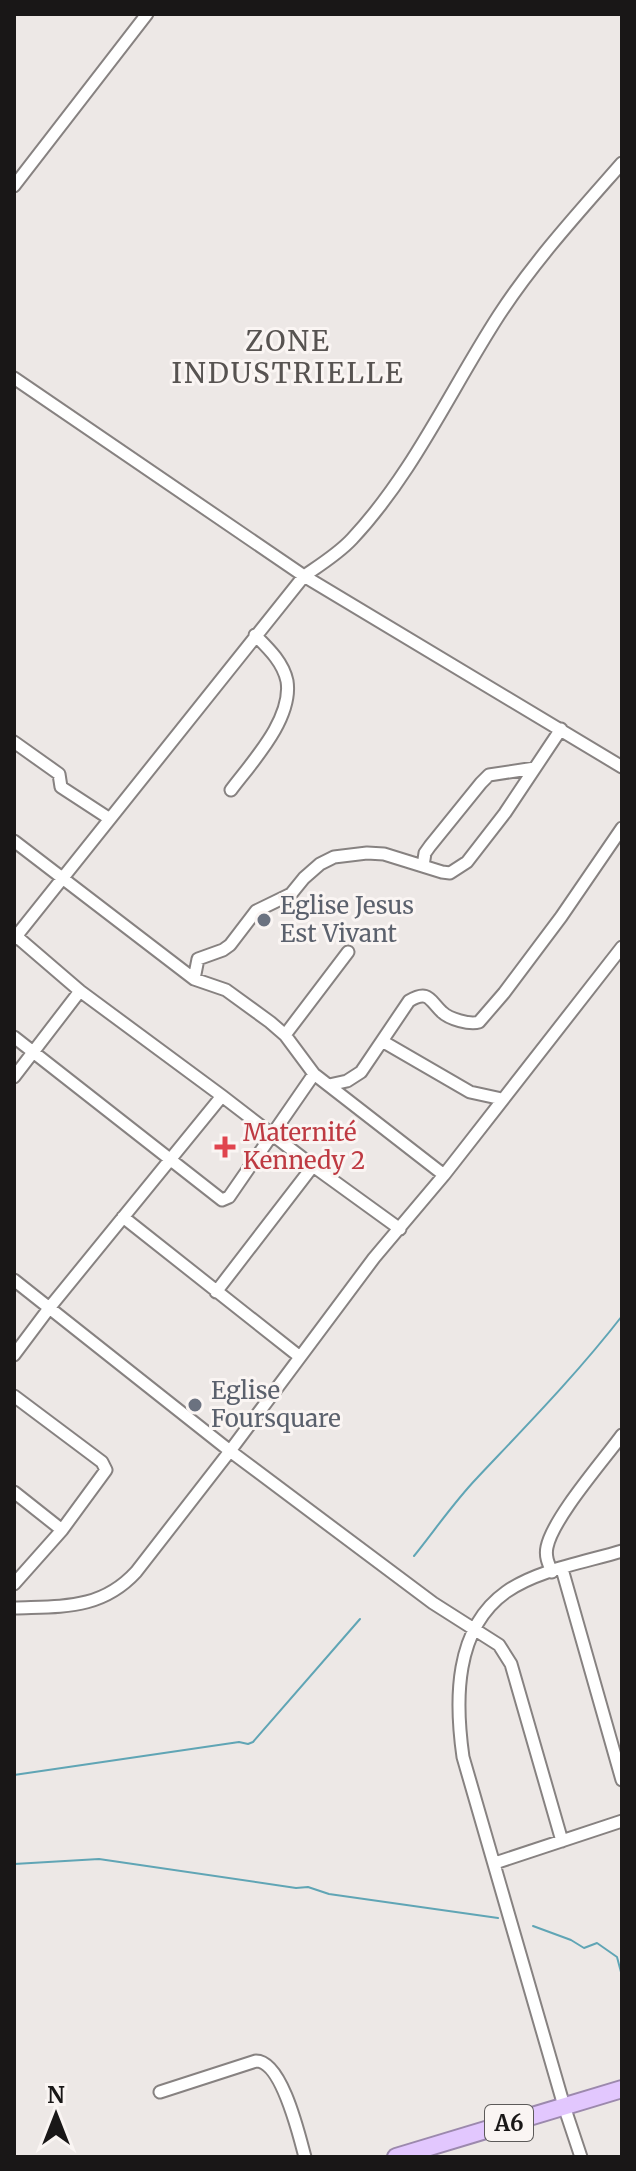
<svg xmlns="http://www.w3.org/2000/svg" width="636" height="2171" font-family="Merriweather,serif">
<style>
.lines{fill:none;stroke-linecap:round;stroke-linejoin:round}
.stream{stroke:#60a5b5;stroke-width:2}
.minor-casing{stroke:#878281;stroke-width:15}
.highway-casing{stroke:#9c89ad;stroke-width:20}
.minor{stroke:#fff;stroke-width:11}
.highway{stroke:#e2c7fe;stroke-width:16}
.worship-dot{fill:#6b7280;stroke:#faf5f3;stroke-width:3}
.health-dot{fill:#e0444e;stroke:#faf5f3;stroke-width:3}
.labels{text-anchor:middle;stroke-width:6;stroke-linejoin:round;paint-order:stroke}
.shield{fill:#faf5f3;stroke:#5c5a59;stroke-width:2}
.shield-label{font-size:22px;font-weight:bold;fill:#191717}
.worship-label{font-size:24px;fill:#5b616d;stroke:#faf5f3;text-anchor:start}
.health-label{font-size:24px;fill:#be3a42;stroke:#faf5f3;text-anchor:start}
.quarter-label{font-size:28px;letter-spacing:2px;fill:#575351;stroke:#faf5f3}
</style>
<rect width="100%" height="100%" fill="#ede8e6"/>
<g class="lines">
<path class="stream" d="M414,1556C435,1530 454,1502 477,1478C527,1425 577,1374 622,1316
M14,1775L239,1742L248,1744L253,1742L360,1619
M14,1864L99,1859L296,1888L308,1887L329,1894L498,1918
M533,1926L571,1940L584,1948L597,1943L617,1957L622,1976"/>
<defs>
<path id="minor" d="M14,186L147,14
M14,378L304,576L622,767
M14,742L59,774L61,787L110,819
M231,790C252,762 293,719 287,681C283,662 268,648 255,635
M14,841L194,979L226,990L270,1022L285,1035L314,1074L444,1175
M423,866L425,853L430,846L481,783L489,775L535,768
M16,936L80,991L222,1096L313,1166L400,1229
M14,939L304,576C320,565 338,554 352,539C413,474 451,389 499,315C535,260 579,212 622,163
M194,979L198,959L223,950L230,945L256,911L291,894L304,878L320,864L334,857L367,853L384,854L442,872L450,873L467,862L505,813L561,729
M285,1035L348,952
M14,1037L222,1200L229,1197L314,1074
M382,1041L470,1092L502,1099
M14,1077L80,991
M329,1085L347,1081L361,1072L409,1001C429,989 430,1001 442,1012C449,1019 470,1025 479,1022L504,993L561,917L622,828
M123,1217L300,1357
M14,1280L230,1451L433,1603L499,1645L511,1664L562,1841
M216,1292L313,1166
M14,1355L50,1307L222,1096
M14,1396L102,1462L106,1470L62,1530L14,1584
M14,1492L62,1530
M562,1569L622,1780
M552,1572C548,1563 545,1556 547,1547C553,1518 603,1461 622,1435
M14,1608C62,1606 101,1610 136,1572L230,1451L374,1258L444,1175L622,947
M495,1863L622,1821
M160,2092L256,2061C282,2061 299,2135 305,2157
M581,2157L564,2106L463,1757C455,1701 454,1629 506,1592C537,1570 586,1562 622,1551"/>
<path id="highway" d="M396,2157L622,2089"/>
</defs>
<use href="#minor" class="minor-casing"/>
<use href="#highway" class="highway-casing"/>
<use href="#minor" class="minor"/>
<use href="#highway" class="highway"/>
</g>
<g class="worship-dot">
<circle cx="264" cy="920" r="8"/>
<circle cx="195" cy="1405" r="8"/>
</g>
<path class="health-dot" d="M221 1135h8v8h8v8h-8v8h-8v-8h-8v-8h8z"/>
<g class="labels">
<rect class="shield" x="485" y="2105" width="48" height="36" rx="6"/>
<g class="shield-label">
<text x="509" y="2131">A6</text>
</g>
<g class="worship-label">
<text x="280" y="914">Eglise Jesus<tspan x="280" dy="28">Est Vivant</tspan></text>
<text x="211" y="1399">Eglise<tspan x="211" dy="28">Foursquare</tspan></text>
</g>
<g class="health-label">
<text x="243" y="1141">Maternité<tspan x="243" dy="28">Kennedy 2</tspan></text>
</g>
<g class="quarter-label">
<text x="288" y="351">ZONE<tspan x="288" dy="32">INDUSTRIELLE</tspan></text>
</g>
</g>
<rect width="636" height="2171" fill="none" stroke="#191717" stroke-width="32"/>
<g transform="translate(56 2115)" stroke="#faf5f3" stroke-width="6" paint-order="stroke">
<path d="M0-6L14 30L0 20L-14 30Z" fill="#191717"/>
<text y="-12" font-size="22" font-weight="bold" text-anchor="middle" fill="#191717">N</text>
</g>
</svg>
